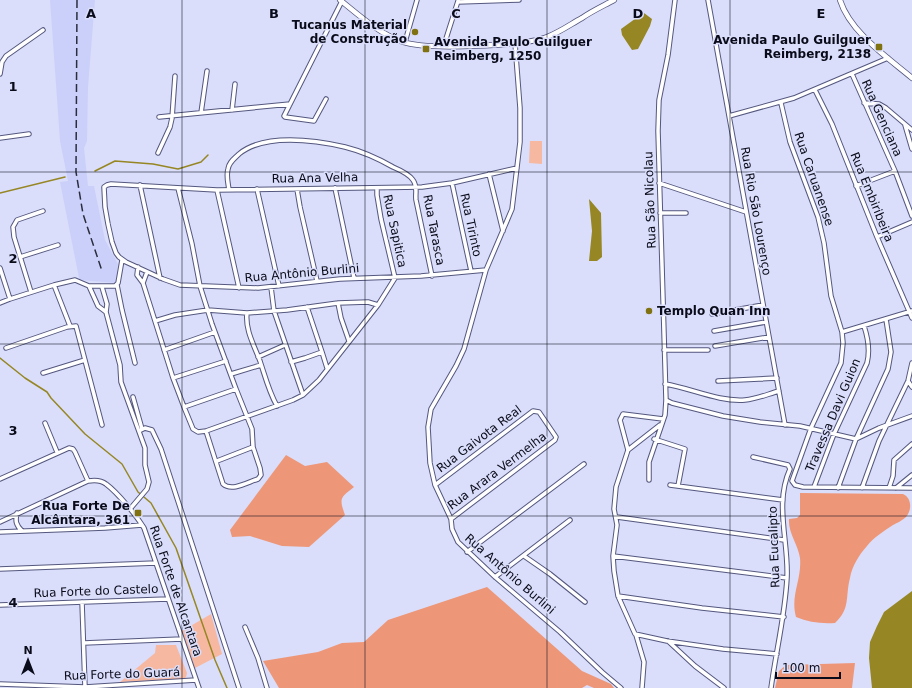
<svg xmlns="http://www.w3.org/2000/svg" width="912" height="688" font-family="'DejaVu Sans',sans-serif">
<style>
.built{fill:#cbd0fa}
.green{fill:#f7b8a2}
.forest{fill:#ee9678}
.water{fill:#968624}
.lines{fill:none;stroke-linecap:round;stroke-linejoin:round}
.stream{stroke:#968624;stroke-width:1.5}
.minor-casing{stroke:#54577e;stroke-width:5.5}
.secondary-casing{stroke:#54577e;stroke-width:6}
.minor{stroke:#fff;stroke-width:3.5}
.secondary{stroke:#fff;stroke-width:4.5}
.rail{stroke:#2b2d3e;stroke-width:1.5;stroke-dasharray:8 4;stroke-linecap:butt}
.grid{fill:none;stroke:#0a0b1a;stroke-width:1;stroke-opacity:0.55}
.poi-dot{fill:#807111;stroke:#dadefa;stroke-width:1.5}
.labels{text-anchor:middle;stroke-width:3;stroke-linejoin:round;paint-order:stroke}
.poi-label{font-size:12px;font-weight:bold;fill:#0a0b1a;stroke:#dadefa;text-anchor:end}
.street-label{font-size:12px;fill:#0a0b1a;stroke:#dadefa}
.grid-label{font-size:13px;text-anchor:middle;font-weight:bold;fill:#0a0b1a;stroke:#dadefa;stroke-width:3;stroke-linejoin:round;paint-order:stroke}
</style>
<rect width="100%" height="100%" fill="#dadefa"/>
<path class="built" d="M50,0H95L88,87L87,141L84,148L88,186H94L105,240L118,264L116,283L80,280L79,278L60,182L68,181L60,141Z"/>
<path class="green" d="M530,141H542V164L529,163Z
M211,614L222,654L195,668L182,631Z
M156,645H176L187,673L186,677L184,679L120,682L155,653Z"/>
<path class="forest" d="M286,455L305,466L327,462L354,487C340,498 339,498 345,515L309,547L282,546L250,536L232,537L230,530Z
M800,493L903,494C912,498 912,510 906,517C903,520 897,523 893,525C884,531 874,537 867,546C859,555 852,566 850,578C845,597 851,608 835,623C821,624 808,622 796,617C790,595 802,580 800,558C798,544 788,533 789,519L797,518L800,515Z
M487,587L582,671L611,684L614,688H594L587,685L582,688H279L263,661L318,652L342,643L364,642L388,620Z
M855,663L852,688H775L779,671L786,665Z"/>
<path class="water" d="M644,13L652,19L650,26L638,49L632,50L622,35L621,29L639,16Z
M589,199L601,213L602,257L597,261H589L592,231Z
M912,591V688H872L869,658L870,642L877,626L884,612Z"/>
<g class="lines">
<path class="stream" d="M95,171L115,161L153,164L178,169L201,162L208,155
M0,193L65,177
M0,358L25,378L47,392L51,398L85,434L122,464L138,492L151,503L176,548L215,660L227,688"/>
<defs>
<path id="minor" d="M708,0L785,425
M458,2L519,0
M405,42L417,0
M515,43L520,108V142L512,209L486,270L464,349L456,366L431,409L428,427L430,463L435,485L451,519L452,529L458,542L495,577L560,632L602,672L621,688
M444,45L458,1
M0,74L2,62L6,56L43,30
M852,74L895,171L912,216
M815,90L832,124L877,237L912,318
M326,99L314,121L285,117L284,116L342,1
M781,103L790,142L818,217L824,243L831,296L842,332L843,343L841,363L811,428L792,481L795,485L803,487L912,488
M864,103L879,104L886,108L912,130
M232,110L235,84
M201,113L207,71
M729,116L794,98L888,58
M159,117L290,104
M905,125L912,149
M0,138L29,134
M158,153L170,127L172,118L175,76
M489,174L503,231
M452,183L471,271
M659,183L746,212
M140,185L160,278
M856,186L895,171
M178,188L192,244L200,286L212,324L236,389
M335,188L354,278
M377,188V195L381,219L395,278L378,305
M257,189L279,286
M297,189L300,207L317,281
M217,190L239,288
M229,190C228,182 226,176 228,169C229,162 234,159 239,154C264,133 315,140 345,147C361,151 379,159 393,167C400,170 409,174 413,180C418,187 415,193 416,200L432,276
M660,213H686
M877,237L912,222
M20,257L58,245
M138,267L137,275L143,283L173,378L184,407L236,389L252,429L253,447L260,468L261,475L258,479C248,482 232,492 223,484L206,431
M0,268L10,299L54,285L75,280L89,286H115L118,283L122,260
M486,270L421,276L340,279L258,288L180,285L163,279L126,262L119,257L116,253L112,242L108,224L105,207L104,187L107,185L111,184L217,190L422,187L452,183L517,168
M143,283L147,272
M54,285L70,326
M117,285L122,310L135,363
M89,286L98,306L106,312
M102,287L107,304L106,312L120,365L121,382L145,448V465L149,482L147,489L130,509
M271,287L274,311L303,395
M31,292L14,237L13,227L17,220L43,211
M0,303L10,299
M338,303L341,318L349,341
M307,307L322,352
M247,313C245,330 254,345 260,361C265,376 269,392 277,406
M712,314L763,305
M155,321L175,315L208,310L247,313L287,310L338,303L368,302L378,305L319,380L303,395L293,400L206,431L198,432L193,429L184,407
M714,331L766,322
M842,332L912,311
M715,346L769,337
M6,348L67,327L76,326L102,425
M164,350L215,332
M664,350H708
M258,357L285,345
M291,362L305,358L322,352L327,368
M43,373L85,360
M231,374L261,365
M173,378L226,361
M718,381L777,378
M908,381L912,387
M665,384C691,388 718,402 745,400C757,399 768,394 779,391
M133,397L142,429
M666,400L672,403L723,416L760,422L800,426L856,439L879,428L912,416
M45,423L57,452
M660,425L628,450L616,487L614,509L617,525L613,556L614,571L618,596L635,634L667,641L723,649L777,654
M139,431L145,428L152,430L161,449L239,688
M654,439L685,449L678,486
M628,450L620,420L623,414L663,419
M753,457L788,465L790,469C774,504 789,542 787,578C785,616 776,651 771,688
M217,461L253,447
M0,479L69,448L73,449L75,452L88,481
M649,480V462L665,415L666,400L658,131L659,100L668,55L675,0
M435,485L533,411L539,412L556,437L555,440L451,519
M670,485L783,500
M814,487L834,434L867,363C870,351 868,338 864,326
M838,488L856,439L888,369L891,352L886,319
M862,488L879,441L908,381L912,363
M889,488L893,476L894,460L912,444
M896,488L912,475
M17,513C15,521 16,525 22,531
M617,517L784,540
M0,522L88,481C94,480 101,480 106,484C118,493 136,515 144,528L199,688
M0,532L105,528L142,525
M467,552L584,464
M524,556L550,574L585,602
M613,556L787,578
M0,569L156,563
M495,577L570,520
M618,596L702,608L784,617
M82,602L85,687
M0,605L168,599
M245,627L258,658L267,688
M636,635L644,662L642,688
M668,641L695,666L724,688
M84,643L182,639
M0,684L85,687L196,680"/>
<path id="secondary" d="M340,0C360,16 378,33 403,42C426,50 525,46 547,37C560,32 571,24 582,18C592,11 603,6 614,0
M840,0C850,32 887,57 912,78"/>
</defs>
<use href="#minor" class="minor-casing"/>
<use href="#secondary" class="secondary-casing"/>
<use href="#minor" class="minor"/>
<use href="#secondary" class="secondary"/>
<path class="rail" d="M77,0L76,172L83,214L102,271"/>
</g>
<path class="grid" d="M182,0V688M365,0V688M547,0V688M730,0V688M0,172H912M0,344H912M0,516H912"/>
<g class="poi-dot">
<circle cx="415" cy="32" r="4"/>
<rect x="875" y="43" width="8" height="8" rx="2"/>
<rect x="422" y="45" width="8" height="8" rx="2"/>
<circle cx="649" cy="311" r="4"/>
<rect x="134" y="509" width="8" height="8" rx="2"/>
</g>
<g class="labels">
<g class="poi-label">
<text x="407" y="29">Tucanus Material<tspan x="407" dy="14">de Construção</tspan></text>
<text x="871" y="44">Avenida Paulo Guilguer<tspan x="871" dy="14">Reimberg, 2138</tspan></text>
<text x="434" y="46" text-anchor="start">Avenida Paulo Guilguer<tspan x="434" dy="14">Reimberg, 1250</tspan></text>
<text x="657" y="315" text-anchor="start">Templo Quan Inn</text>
<text x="130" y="510">Rua Forte De<tspan x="130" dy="14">Alcântara, 361</tspan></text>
</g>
<g class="street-label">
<text transform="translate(882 118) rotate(66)" y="4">Rua Genciana</text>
<text transform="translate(315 178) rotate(-1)" y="4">Rua Ana Velha</text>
<text transform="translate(814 179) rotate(71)" y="4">Rua Caruanense</text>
<text transform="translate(872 197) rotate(68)" y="4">Rua Embiribeira</text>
<text transform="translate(650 200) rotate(-92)" y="4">Rua São Nicolau</text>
<text transform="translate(756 211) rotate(80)" y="4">Rua Rio São Lourenço</text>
<text transform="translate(471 225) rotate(78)" y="4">Rua Tirinto</text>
<text transform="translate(434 230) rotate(79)" y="4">Rua Tarasca</text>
<text transform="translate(395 231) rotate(78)" y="4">Rua Sapitica</text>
<text transform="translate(302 273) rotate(-5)" y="4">Rua Antônio Burlini</text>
<text transform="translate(833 415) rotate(-67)" y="4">Travessa Davi Guion</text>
<text transform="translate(479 439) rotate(-37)" y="4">Rua Gaivota Real</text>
<text transform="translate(497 471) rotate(-37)" y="4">Rua Arara Vermelha</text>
<text transform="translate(774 547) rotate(-92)" y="4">Rua Eucalipto</text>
<text transform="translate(510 574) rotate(41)" y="4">Rua Antônio Burlini</text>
<text transform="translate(96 591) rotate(-2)" y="4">Rua Forte do Castelo</text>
<text transform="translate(176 591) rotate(71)" y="4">Rua Forte de Alcantara</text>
<text transform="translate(122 674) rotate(-2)" y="4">Rua Forte do Guará</text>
</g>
</g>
<g class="grid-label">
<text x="91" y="18">A</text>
<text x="274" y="18">B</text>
<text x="456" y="18">C</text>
<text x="638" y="18">D</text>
<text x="821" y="18">E</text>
<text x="13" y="91">1</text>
<text x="13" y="263">2</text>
<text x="13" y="435">3</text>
<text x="13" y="607">4</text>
</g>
<g transform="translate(28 660)" stroke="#dadefa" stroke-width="3" paint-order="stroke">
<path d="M0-3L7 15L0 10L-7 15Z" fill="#0a0b1a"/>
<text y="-6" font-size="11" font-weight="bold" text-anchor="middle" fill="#0a0b1a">N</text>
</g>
<path d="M776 672v6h64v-6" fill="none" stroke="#0a0b1a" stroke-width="2"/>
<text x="782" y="672" font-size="12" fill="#0a0b1a" stroke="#dadefa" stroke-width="3" paint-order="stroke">100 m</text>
</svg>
